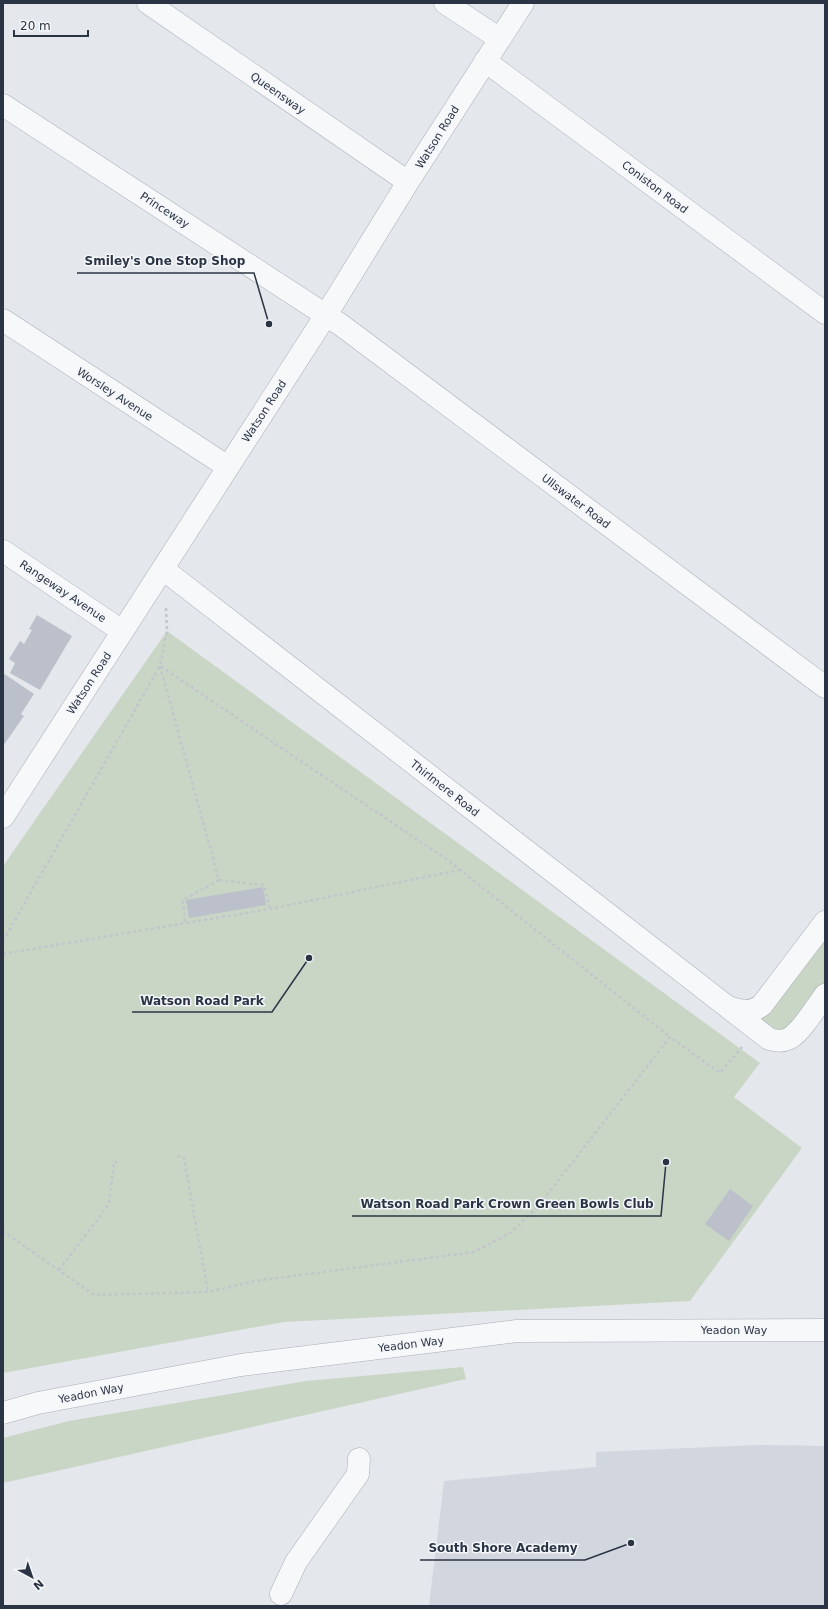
<svg xmlns="http://www.w3.org/2000/svg" width="828" height="1609" font-family="'DejaVu Sans',sans-serif">
<style>
.built{fill:#d2d6de}
.green{fill:#c9d6c5}
.building{fill:#bbc0ca}
.lines{fill:none;stroke-linecap:round;stroke-linejoin:round}
.minor-casing{stroke:#a9aeb7;stroke-width:23}
.path{stroke:#c2c5cb;stroke-width:2.5;stroke-dasharray:3 3;stroke-linecap:butt}
.minor{stroke:#f7f8fa;stroke-width:22}
.labels{text-anchor:middle;stroke-width:3;stroke-linejoin:round;paint-order:stroke}
.street-label{font-size:11px;fill:#2b3445;stroke:#f4f6f9}
.leader{fill:none;stroke:#2b3445;stroke-width:1.5}
.callout-dot{fill:#2b3445;stroke:#f4f6f9;stroke-width:1.5}
.callout-label{font-size:12px;text-anchor:middle;font-weight:bold;fill:#2b3445;stroke:#f4f6f9;stroke-width:3;stroke-linejoin:round;paint-order:stroke}
</style>
<rect width="100%" height="100%" fill="#e4e7ec"/>
<path class="built" d="M758,1445L825,1446V1606H429L444,1481L596,1467V1452Z"/>
<path class="green" d="M167,631L760,1063L734,1097L802,1148L690,1301L284,1322L3,1373V866Z
M825,922V995L790,1038L739,1011H749Z
M463,1367L466,1379L3,1483V1438L69,1421L306,1381Z"/>
<path class="building" d="M37,615L72,636L40,690L10,673L15,663L9,659L20,641L24,644L32,630L29,629Z
M3,673L34,694L21,714L24,716L3,746Z
M263,887L266,905L189,918L186,900Z
M730,1189L753,1206L729,1241L705,1224Z"/>
<g class="lines">
<defs>
<path id="minor" d="M148,3L408,182
M445,3L500,39
M485,61L825,313
M3,105L341,325L825,687
M3,320L228,467
M3,551L122,631
M163,569L769,1039C776,1041 783,1042 790,1038C802,1031 816,1007 825,995
M3,817L326,315L408,182L523,3
M728,1007C740,1011 751,1014 762,1005L825,922
M3,1413L38,1403L241,1365L517,1331L825,1330
M281,1594L296,1562L358,1474L359,1459"/>
</defs>
<use href="#minor" class="minor-casing"/>
<path class="path" d="M166,608L167,631L160,666L449,861L670,1037
M160,666L219,880L183,900L185,922
M219,880L264,885L270,909
M3,941L160,666
M3,954L270,909L459,870
M177,1156L184,1158L208,1292
M3,1231L94,1295L208,1292L255,1281L474,1252L510,1233L536,1209L670,1037L720,1073L742,1047
M59,1270L109,1204L114,1162H117"/>
<use href="#minor" class="minor"/>
</g>
<g class="labels">
<g class="street-label">
<text transform="translate(278 93) rotate(35)" y="4">Queensway</text>
<text transform="translate(437 137) rotate(-58)" y="4">Watson Road</text>
<text transform="translate(655 187) rotate(37)" y="4">Coniston Road</text>
<text transform="translate(165 210) rotate(33)" y="4">Princeway</text>
<text transform="translate(115 394) rotate(33)" y="4">Worsley Avenue</text>
<text transform="translate(264 411) rotate(-57)" y="4">Watson Road</text>
<text transform="translate(576 501) rotate(37)" y="4">Ullswater Road</text>
<text transform="translate(63 591) rotate(34)" y="4">Rangeway Avenue</text>
<text transform="translate(89 683) rotate(-57)" y="4">Watson Road</text>
<text transform="translate(445 788) rotate(38)" y="4">Thirlmere Road</text>
<text x="734" y="1334">Yeadon Way</text>
<text transform="translate(411 1344) rotate(-7)" y="4">Yeadon Way</text>
<text transform="translate(91 1393) rotate(-11)" y="4">Yeadon Way</text>
</g>
</g>
<path class="leader" d="M269 324L254 273H77M309 958L272 1012H132M666 1162L661 1216H352M631 1543L585 1560H420"/>
<g class="callout-dot">
<circle cx="269" cy="324" r="4"/>
<circle cx="309" cy="958" r="4"/>
<circle cx="666" cy="1162" r="4"/>
<circle cx="631" cy="1543" r="4"/>
</g>
<g class="callout-label">
<text x="165" y="265">Smiley's One Stop Shop</text>
<text x="202" y="1005">Watson Road Park</text>
<text x="507" y="1208">Watson Road Park Crown Green Bowls Club</text>
<text x="503" y="1552">South Shore Academy</text>
</g>
<rect width="828" height="1609" fill="none" stroke="#2b3445" stroke-width="8"/>
<g transform="translate(32 1577) rotate(140)" stroke="#f4f6f9" stroke-width="3" paint-order="stroke">
<path d="M0-3L7 15L0 10L-7 15Z" fill="#2b3445"/>
<text y="-6" font-size="11" font-weight="bold" text-anchor="middle" fill="#2b3445">N</text>
</g>
<path d="M14 30v6h74v-6" fill="none" stroke="#2b3445" stroke-width="2"/>
<text x="20" y="30" font-size="12" fill="#2b3445" stroke="#f4f6f9" stroke-width="3" paint-order="stroke">20 m</text>
</svg>
